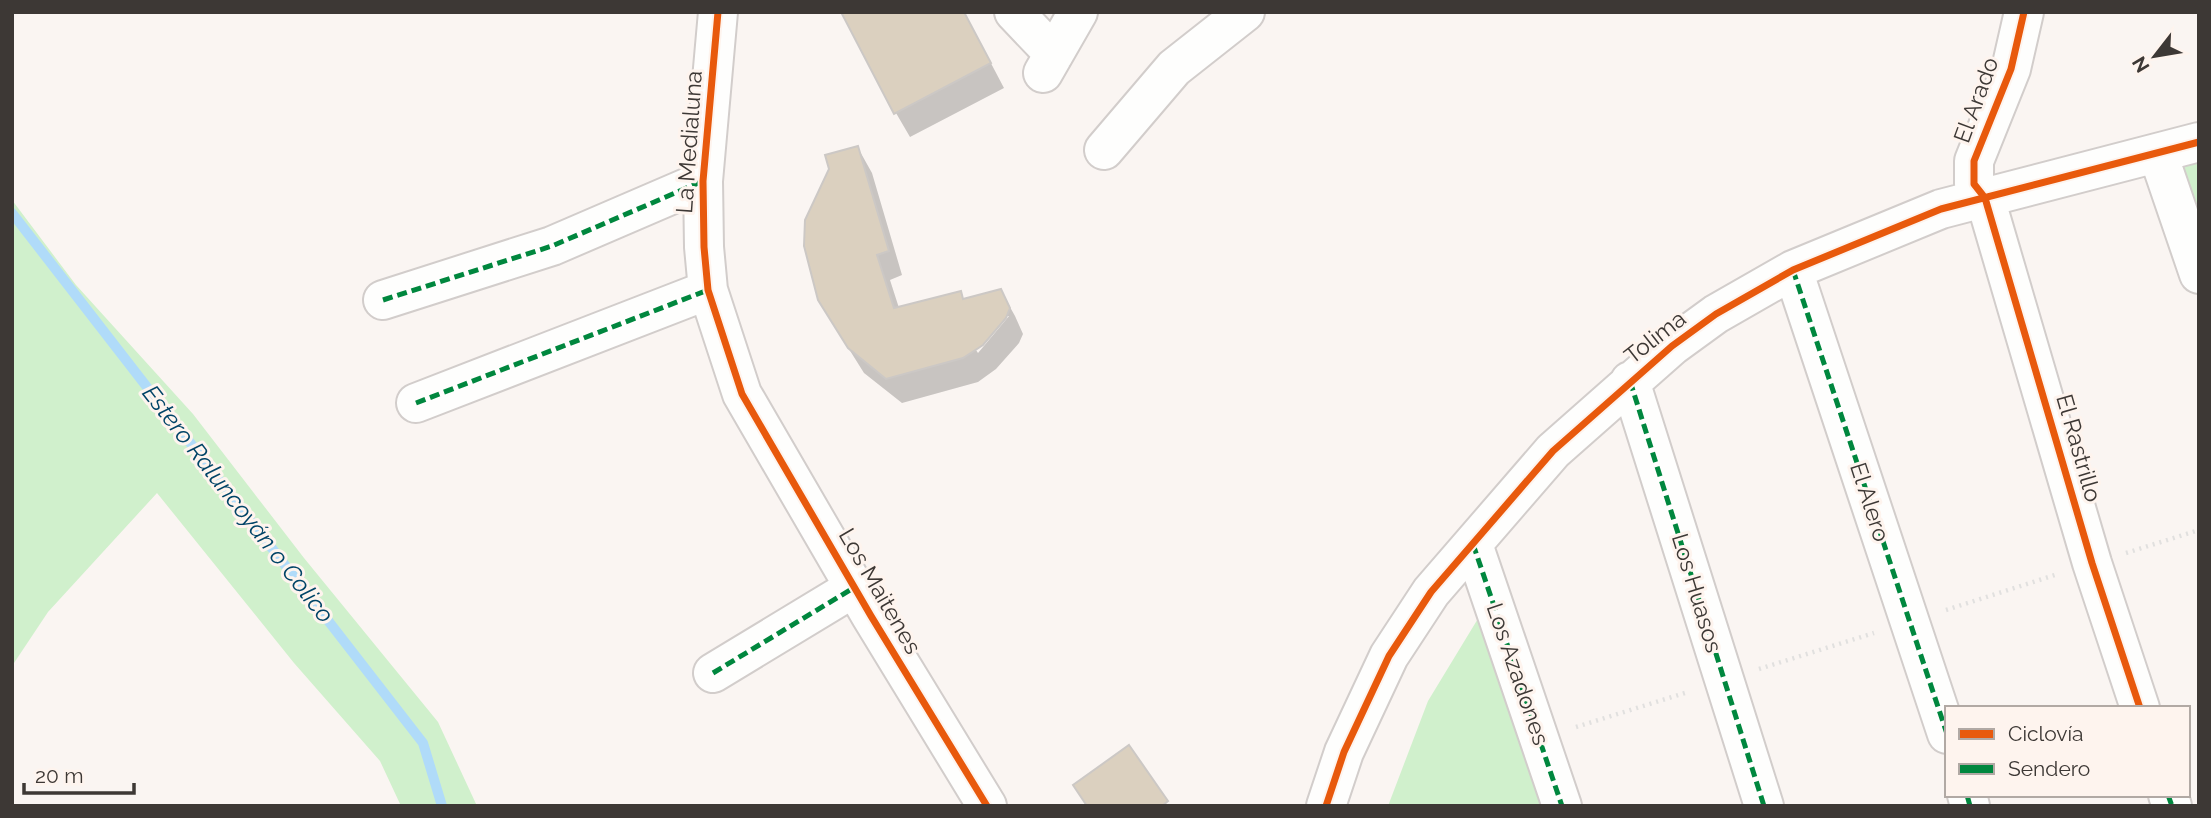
<svg xmlns="http://www.w3.org/2000/svg" width="2211" height="818" font-family="Raleway,sans-serif">
<style>
.green{fill:#d0f0cc}
.shadow{fill:#0003;fill-rule:evenodd}
.lines{fill:none;stroke-linecap:round;stroke-linejoin:round}
.stream{stroke:#b0dbf9;stroke-width:10}
.building{fill:#dbd0bf;stroke:#ccc8c5;stroke-width:2}
.minor-casing{stroke:#d2cdcb;stroke-width:42}
.path{stroke:#e1e0df;stroke-width:4.5;stroke-dasharray:2 5;stroke-linecap:butt}
.minor{stroke:#fefefd;stroke-width:38}
.quiet{stroke:#00873e;stroke-width:5;stroke-dasharray:10 5;stroke-linecap:butt}
.cycleway-casing{stroke:#fef4ee;stroke-width:11}
.cycleway{stroke:#e8590c;stroke-width:7}
.labels{text-anchor:middle;stroke-width:6;stroke-linejoin:round;paint-order:stroke}
.street-label{font-size:23px;fill:#3d3835;stroke:#fef4ee}
.water-label{font-size:24px;font-style:italic;fill:#004467;stroke:#fef4ee}
</style>
<rect width="100%" height="100%" fill="#faf5f2"/>
<path class="green" d="M2199,142V274L2158,154Z
M12,200L76,285L193,414L304,558L438,722L477,806H401L380,761L294,663L157,493L48,612L12,666Z
M1479,617L1542,806H1388L1428,701Z"/>
<path class="shadow" d="M964,12L1004,88L910,137L896,113Z
M858,148L872,173L902,275L890,280L899,308L960,293L964,300L1001,291L1015,316L1023,334L1019,343L996,369L978,382L902,403L864,373L832,322L810,270L806,246ZM1004,316H1009L978,353L976,350Z"/>
<g class="lines">
<path class="stream" d="M12,213L423,743L442,806"/>
</g>
<path class="building" d="M841,12H964L991,63L894,114Z
M858,146L889,251L877,255L894,308L961,291L963,299L1001,289L1010,308L1006,318L983,345L963,358L886,379L848,348L818,300L804,246L805,220L829,169L825,155Z
M1129,745L1168,801L1162,806H1087L1073,785Z"/>
<g class="lines">
<defs>
<path id="minor" d="M718,12L703,181L704,247L708,290L742,394L871,616L987,806
M1014,12L1054,54
M2024,12L2011,69L1974,161V184L1985,198L2092,563L2140,708
M1043,73L1078,12
M1104,150L1174,68L1245,12
M2158,154L2199,274
M1793,270L1947,734
M383,300L552,246L703,181
M1630,381L1764,806
M416,403L708,290
M1473,544L1562,806
M713,673L855,587
M1967,795L1970,806
M2168,795L2172,806
M1326,806L1344,752L1389,656L1431,592L1553,451L1672,346L1716,314L1793,270L1941,209L2199,142"/>
</defs>
<use href="#minor" class="minor-casing"/>
<path class="path" d="M2126,553L2199,530
M1946,610L2058,574
M1759,669L1874,633
M1576,727L1688,692"/>
<use href="#minor" class="minor"/>
<path class="quiet" d="M1793,270L1947,734
M383,300L552,246L703,181
M1630,381L1764,806
M416,403L708,290
M1473,544L1562,806
M713,673L855,587
M1967,795L1970,806
M2168,795L2172,806"/>
<defs>
<path id="cycleway" d="M718,12L703,181L704,247L708,290L742,394L871,616L987,806
M2024,12L2011,69L1974,161V184L1985,198L2092,563L2140,708
M1326,806L1344,752L1389,656L1431,592L1553,451L1672,346L1716,314L1793,270L1941,209L2199,142"/>
</defs>
<use href="#cycleway" class="cycleway-casing"/>
<use href="#cycleway" class="cycleway"/>
</g>
<g class="labels">
<g class="street-label">
<text transform="translate(1976 100) rotate(-70)" y="8">El Arado</text>
<text transform="translate(689 142) rotate(-86)" y="8">La Medialuna</text>
<text transform="translate(1655 337) rotate(-38)" y="8">Tolima</text>
<text transform="translate(2079 448) rotate(74)" y="8">El Rastrillo</text>
<text transform="translate(1870 502) rotate(72)" y="8">El Alero</text>
<text transform="translate(880 591) rotate(60)" y="8">Los Maitenes</text>
<text transform="translate(1697 593) rotate(73)" y="8">Los Huasos</text>
<text transform="translate(1518 674) rotate(71)" y="8">Los Azadones</text>
</g>
<g class="water-label">
<text transform="translate(238 504) rotate(52)" y="8">Estero Raluncoyán o Colico</text>
</g>
</g>
<rect width="2211" height="818" fill="none" stroke="#3d3835" stroke-width="28"/>
<rect x="1945" y="706" width="245" height="91" fill="#fef4ee" stroke="#b1a9a4" stroke-width="2"/>
<rect x="1959" y="729" width="35" height="10" fill="#e8590c" stroke="#b1a9a4" stroke-width="2"/>
<text x="2008" y="741" font-size="21" fill="#3d3835">Ciclovía</text>
<rect x="1959" y="764" width="35" height="10" fill="#00873e" stroke="#b1a9a4" stroke-width="2"/>
<text x="2008" y="776" font-size="21" fill="#3d3835">Sendero</text>
<g transform="translate(2155 56) rotate(239)" stroke="#fef4ee" stroke-width="5" paint-order="stroke">
<path d="M0-5L12 26L0 18L-12 26Z" fill="#3d3835"/>
<text y="-10" font-size="19" font-weight="bold" text-anchor="middle" fill="#3d3835">N</text>
</g>
<path d="M24 783v10h110v-10" fill="none" stroke="#3d3835" stroke-width="3.5"/>
<text x="35" y="783" font-size="21" fill="#3d3835" stroke="#fef4ee" stroke-width="5" paint-order="stroke">20 m</text>
</svg>
